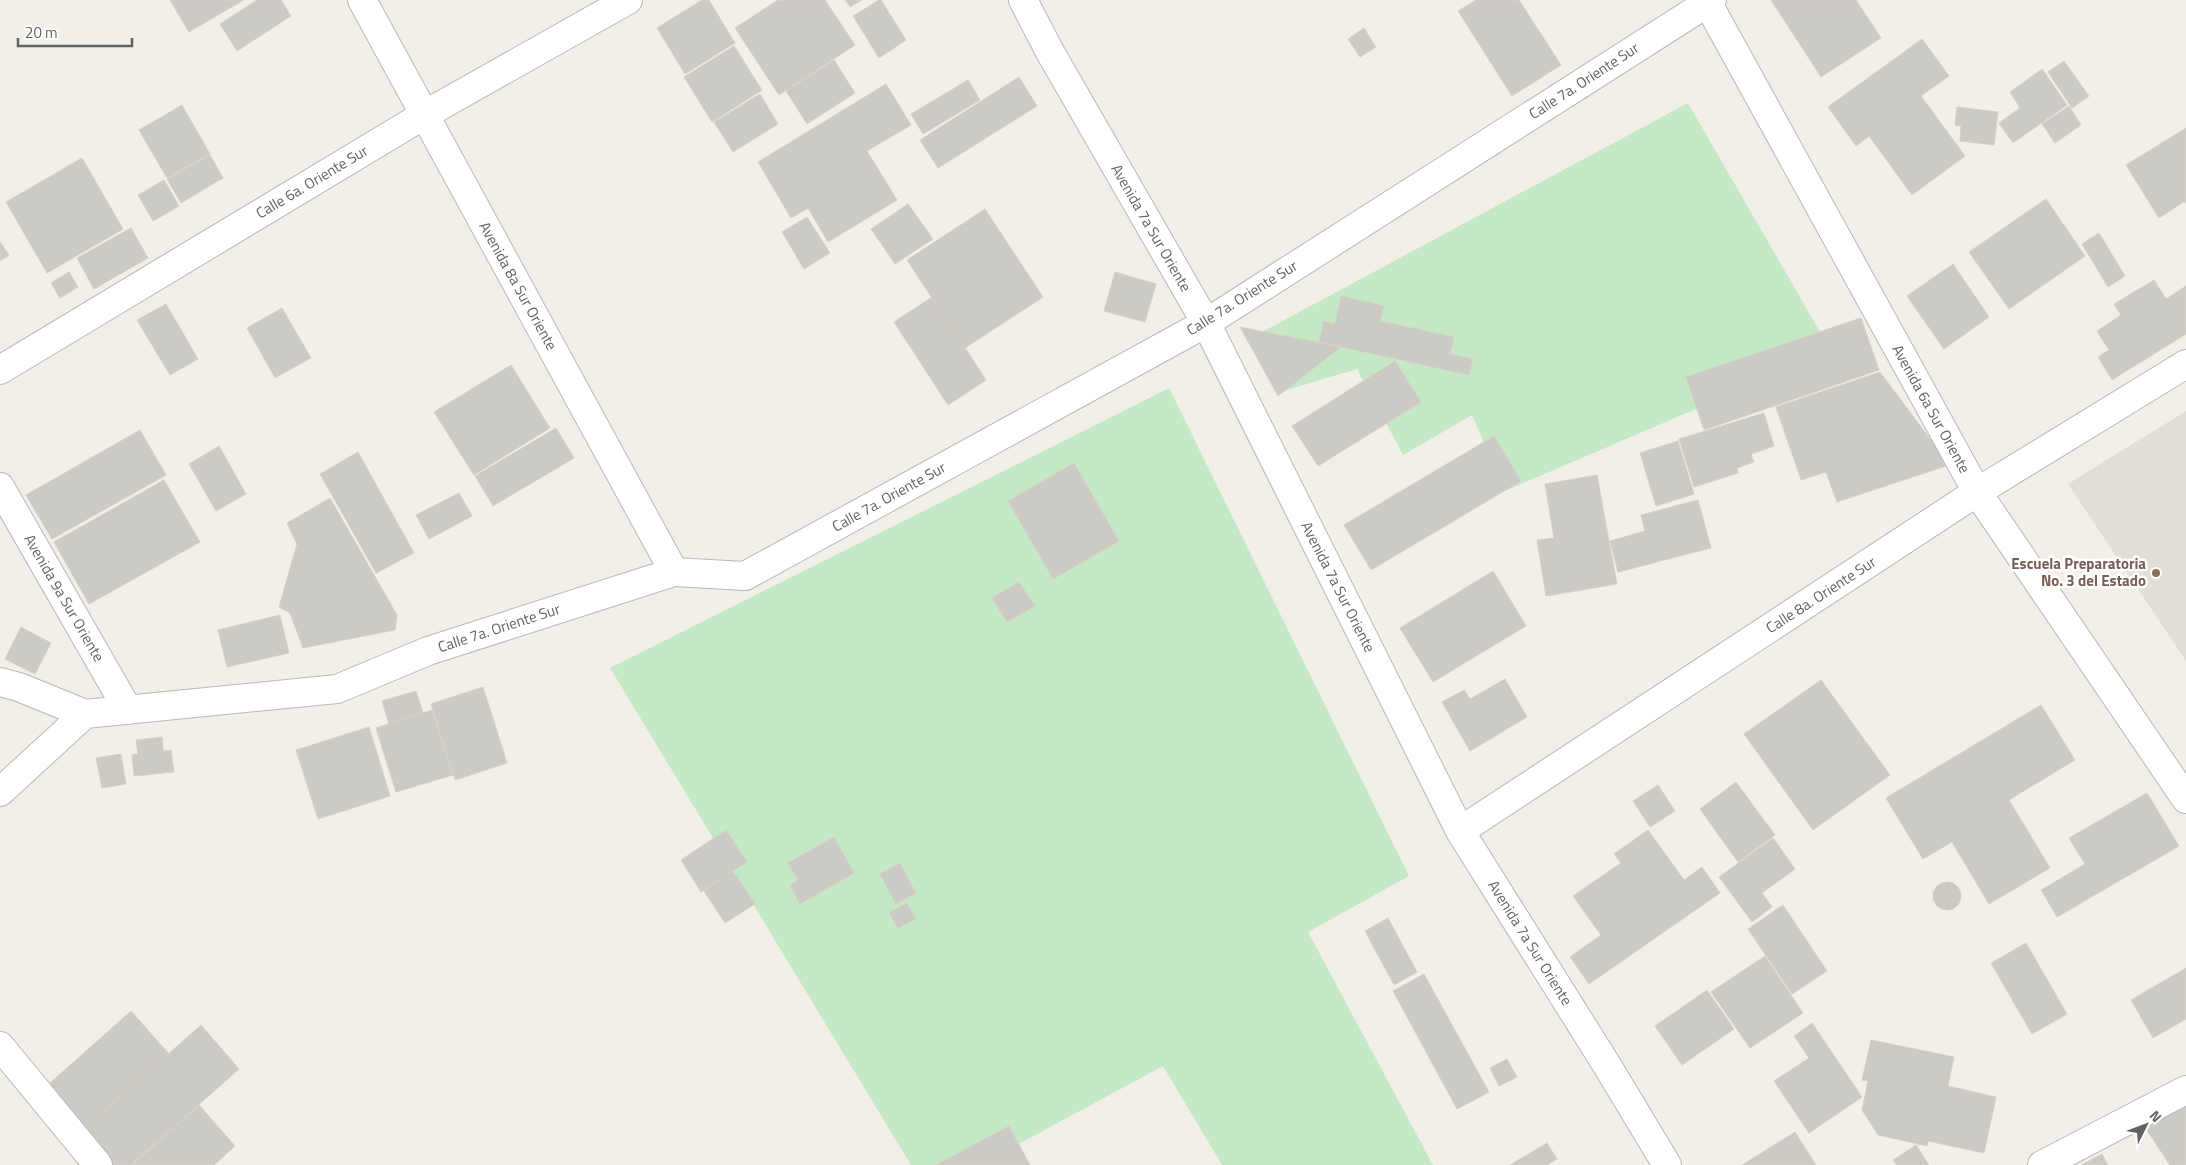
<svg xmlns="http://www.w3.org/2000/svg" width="2186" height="1165" font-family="'Titillium Web',sans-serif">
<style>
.education{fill:#e1ded6}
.green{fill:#c5e8c5}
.building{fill:#cccac5;stroke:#d6d1c6}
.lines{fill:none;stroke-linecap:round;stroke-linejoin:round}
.minor-casing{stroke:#b5b8bc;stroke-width:30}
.tertiary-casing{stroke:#b5b8bc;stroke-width:30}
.minor{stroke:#fff;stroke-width:28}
.tertiary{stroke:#fff;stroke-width:28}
.education-dot{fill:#8d6e63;stroke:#fff;stroke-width:2}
.labels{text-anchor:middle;stroke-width:5;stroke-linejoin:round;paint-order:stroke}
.street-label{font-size:15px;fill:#5f6368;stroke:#fff}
.education-label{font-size:15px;font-weight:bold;fill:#785e54;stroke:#fff;text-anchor:end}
</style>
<rect width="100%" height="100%" fill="#f1efe8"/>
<path class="education" d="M2186,411V661L2068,484Z"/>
<path class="green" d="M1688,103L1831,351L1505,491L1472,415L1403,455L1357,369L1287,390L1251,338Z
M1169,388L1409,876L1308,932L1433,1165H1222L1163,1066L980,1165H911L610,668Z"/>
<path class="building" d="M170,0H244L189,32Z
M257,0H281L291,16L237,51L220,24Z
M702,0H709L735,43L685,74L657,28Z
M778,0H825L855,45L779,95L735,28Z
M845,0H862L850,7Z
M879,0H881L906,40L879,58L853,16Z
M1476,0H1519L1561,65L1512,96L1458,11Z
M1771,0H1856L1881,38L1821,77Z
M1364,28L1376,47L1360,57L1348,39Z
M1922,39L1949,76L1921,96L1965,156L1912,195L1869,136L1856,146L1828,107Z
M734,46L762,90L712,122L684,77Z
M834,60L855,93L807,124L786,91Z
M2064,61L2089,96L2072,108L2048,72Z
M2042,69L2067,105L2013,143L1999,123L2020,108L2010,92Z
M1019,77L1037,106L938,168L920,140Z
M968,80L980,100L923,134L911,114Z
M886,84L911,125L867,151L897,200L828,242L808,208L791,218L758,162Z
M760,94L778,124L733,152L714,122Z
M182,105L210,154L167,178L139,130Z
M2069,106L2081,125L2055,143L2042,124Z
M1957,107L1998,112L1994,145L1960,141L1961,126L1955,125Z
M2186,128V203L2185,201L2159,218L2126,165Z
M210,155L223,178L181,203L167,179Z
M82,158L123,229L47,273L6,202Z
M164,180L179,206L153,221L138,195Z
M2046,199L2085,256L2009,309L1969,252Z
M908,204L933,239L895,264L871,229Z
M985,209L1043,297L965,348L907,260Z
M807,217L830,253L804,269L782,232Z
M131,228L148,258L94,289L77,258Z
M2099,233L2125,276L2108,287L2082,244Z
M0,242L9,255L0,261Z
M1953,264L1989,317L1944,349L1907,296Z
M69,272L78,287L60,298L51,283Z
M1115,272L1156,284L1145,322L1104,311Z
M2154,280L2166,299L2186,286V334L2112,380L2098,357L2109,350L2097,331L2121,315L2114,304Z
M1341,296L1384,306L1380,321L1454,337L1450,354L1473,359L1469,375L1319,342L1324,321L1335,324Z
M932,297L986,380L948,405L894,322Z
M166,304L198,359L170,375L137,320Z
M282,308L311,358L275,378L247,328Z
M1861,318L1879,370L1704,430L1686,377Z
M1240,327L1341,347L1278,396Z
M1395,361L1421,402L1318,466L1292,426Z
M511,365L550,428L474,475L434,412Z
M1880,372L1942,455L1946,466L1837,502L1826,472L1801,480L1776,407Z
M1764,413L1774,446L1751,454L1754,462L1737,468L1738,473L1694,487L1679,439Z
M556,428L574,458L493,506L475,476Z
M140,430L166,475L52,539L26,495Z
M1494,436L1521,481L1371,570L1344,525Z
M1678,441L1694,494L1656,506L1640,453Z
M219,446L246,494L216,511L189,464Z
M358,452L414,553L376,573L320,474Z
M1074,463L1119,541L1053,579L1008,501Z
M1597,475L1617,584L1546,596L1537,540L1554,538L1545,484Z
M164,480L200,542L89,604L54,542Z
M459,493L472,516L429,539L416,515Z
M330,498L397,615L395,630L303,648L290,613L279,607L297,544L287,523Z
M1698,500L1711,548L1618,572L1610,541L1645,531L1641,515Z
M1493,571L1526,626L1433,682L1400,628Z
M1019,582L1035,606L1007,622L992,598Z
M280,615L289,653L227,667L218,630Z
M21,627L51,643L35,674L5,659Z
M1505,679L1527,717L1470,751L1442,702L1464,690L1470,699Z
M1821,680L1890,775L1813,830L1744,734Z
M483,687L507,763L455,780L431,704Z
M416,691L423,713L389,724L382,701Z
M2041,705L2075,760L2009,800L2050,868L1989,904L1952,842L1923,859L1886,798Z
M432,710L453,775L396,792L376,728Z
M369,727L390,796L318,819L296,750Z
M162,737L163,751L171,750L174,772L134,776L132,755L138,754L136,740Z
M121,754L126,784L102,788L96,758Z
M1736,782L1775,835L1738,862L1700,809Z
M1658,785L1675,811L1650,827L1633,801Z
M2147,793L2179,846L2057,917L2041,890L2085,864L2069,838Z
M726,830L747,862L701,892L681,860Z
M1648,830L1684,880L1702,867L1720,893L1589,984L1570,957L1601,935L1573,896L1621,863L1614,854Z
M834,837L854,873L800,904L790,885L798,880L788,863Z
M1773,838L1795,869L1762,893L1772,907L1752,922L1719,877Z
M900,863L916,893L896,904L880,874Z
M733,871L755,904L725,923L704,891Z
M1933 896a14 14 0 1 1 28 0a14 14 0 1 1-28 0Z
M907,903L916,919L898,928L889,913Z
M1783,905L1827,971L1792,994L1748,929Z
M1388,918L1417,972L1394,985L1365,931Z
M2026,943L2067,1014L2032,1034L1991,963Z
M1765,956L1803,1013L1750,1048L1711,992Z
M2186,968V1019L2153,1038L2131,1000Z
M1424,974L1489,1092L1457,1109L1393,991Z
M1707,990L1734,1029L1682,1065L1655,1026Z
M131,1011L169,1054L79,1133L41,1091Z
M1812,1023L1862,1097L1809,1133L1774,1081L1809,1058L1794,1036Z
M201,1025L239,1069L131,1165H107L79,1133Z
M1871,1040L1954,1057L1948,1086L1996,1097L1984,1153L1928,1141L1927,1146L1878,1135L1862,1110L1868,1081L1862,1080Z
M1507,1059L1517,1077L1499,1086L1490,1068Z
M2186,1103V1165H2170L2146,1129Z
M199,1105L235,1146L214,1165H132Z
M1009,1126L1030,1165H936Z
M1795,1132L1816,1165H1742Z
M1547,1143L1557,1159L1547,1165H1510Z
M1916,1145L1929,1165H1897L1893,1160Z
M2102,1154L2108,1165H2081Z"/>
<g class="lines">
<defs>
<path id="minor" d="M362,0L674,572
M1023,0L1050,52L1206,323L1460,831L1608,1067L1667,1165
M0,370L424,115L628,0
M0,487L128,710
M0,682L19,687L85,714
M0,792L85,714L337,689L428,651L674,572L745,576L1206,323L1712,0
M1460,831L1977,492L2186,364
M0,1046L98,1165
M2042,1165L2186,1090"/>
<path id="tertiary" d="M1706,0L1977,492L2186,799"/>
</defs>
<use href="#minor" class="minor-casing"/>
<use href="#tertiary" class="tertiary-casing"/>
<use href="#minor" class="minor"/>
<use href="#tertiary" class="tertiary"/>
</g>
<circle class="education-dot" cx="2156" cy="573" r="5"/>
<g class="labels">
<g class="street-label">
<text transform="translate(1584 81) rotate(-33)" y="5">Calle 7a. Oriente Sur</text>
<text transform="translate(312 182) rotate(-31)" y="5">Calle 6a. Oriente Sur</text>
<text transform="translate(1151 228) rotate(60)" y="5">Avenida 7a Sur Oriente</text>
<text transform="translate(518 286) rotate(61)" y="5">Avenida 8a Sur Oriente</text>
<text transform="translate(1242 298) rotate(-32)" y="5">Calle 7a. Oriente Sur</text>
<text transform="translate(1931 409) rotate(61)" y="5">Avenida 6a Sur Oriente</text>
<text transform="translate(889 497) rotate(-29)" y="5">Calle 7a. Oriente Sur</text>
<text transform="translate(1338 587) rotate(63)" y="5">Avenida 7a Sur Oriente</text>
<text transform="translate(1821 595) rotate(-33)" y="5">Calle 8a. Oriente Sur</text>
<text transform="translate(64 598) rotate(60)" y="5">Avenida 9a Sur Oriente</text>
<text transform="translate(499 628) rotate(-18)" y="5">Calle 7a. Oriente Sur</text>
<text transform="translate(1530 943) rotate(58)" y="5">Avenida 7a Sur Oriente</text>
</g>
<g class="education-label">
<text x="2146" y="569">Escuela Preparatoria<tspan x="2146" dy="17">No. 3 del Estado</tspan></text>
</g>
</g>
<g transform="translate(2146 1125) rotate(48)" stroke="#ffffff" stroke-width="4" paint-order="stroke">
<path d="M0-4L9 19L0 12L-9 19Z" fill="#5f6368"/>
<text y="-8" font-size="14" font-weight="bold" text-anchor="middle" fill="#5f6368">N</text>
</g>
<path d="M18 38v8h114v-8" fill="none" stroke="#5f6368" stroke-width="2.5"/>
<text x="25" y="38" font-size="15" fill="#5f6368" stroke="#ffffff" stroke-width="4" paint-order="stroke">20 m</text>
</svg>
